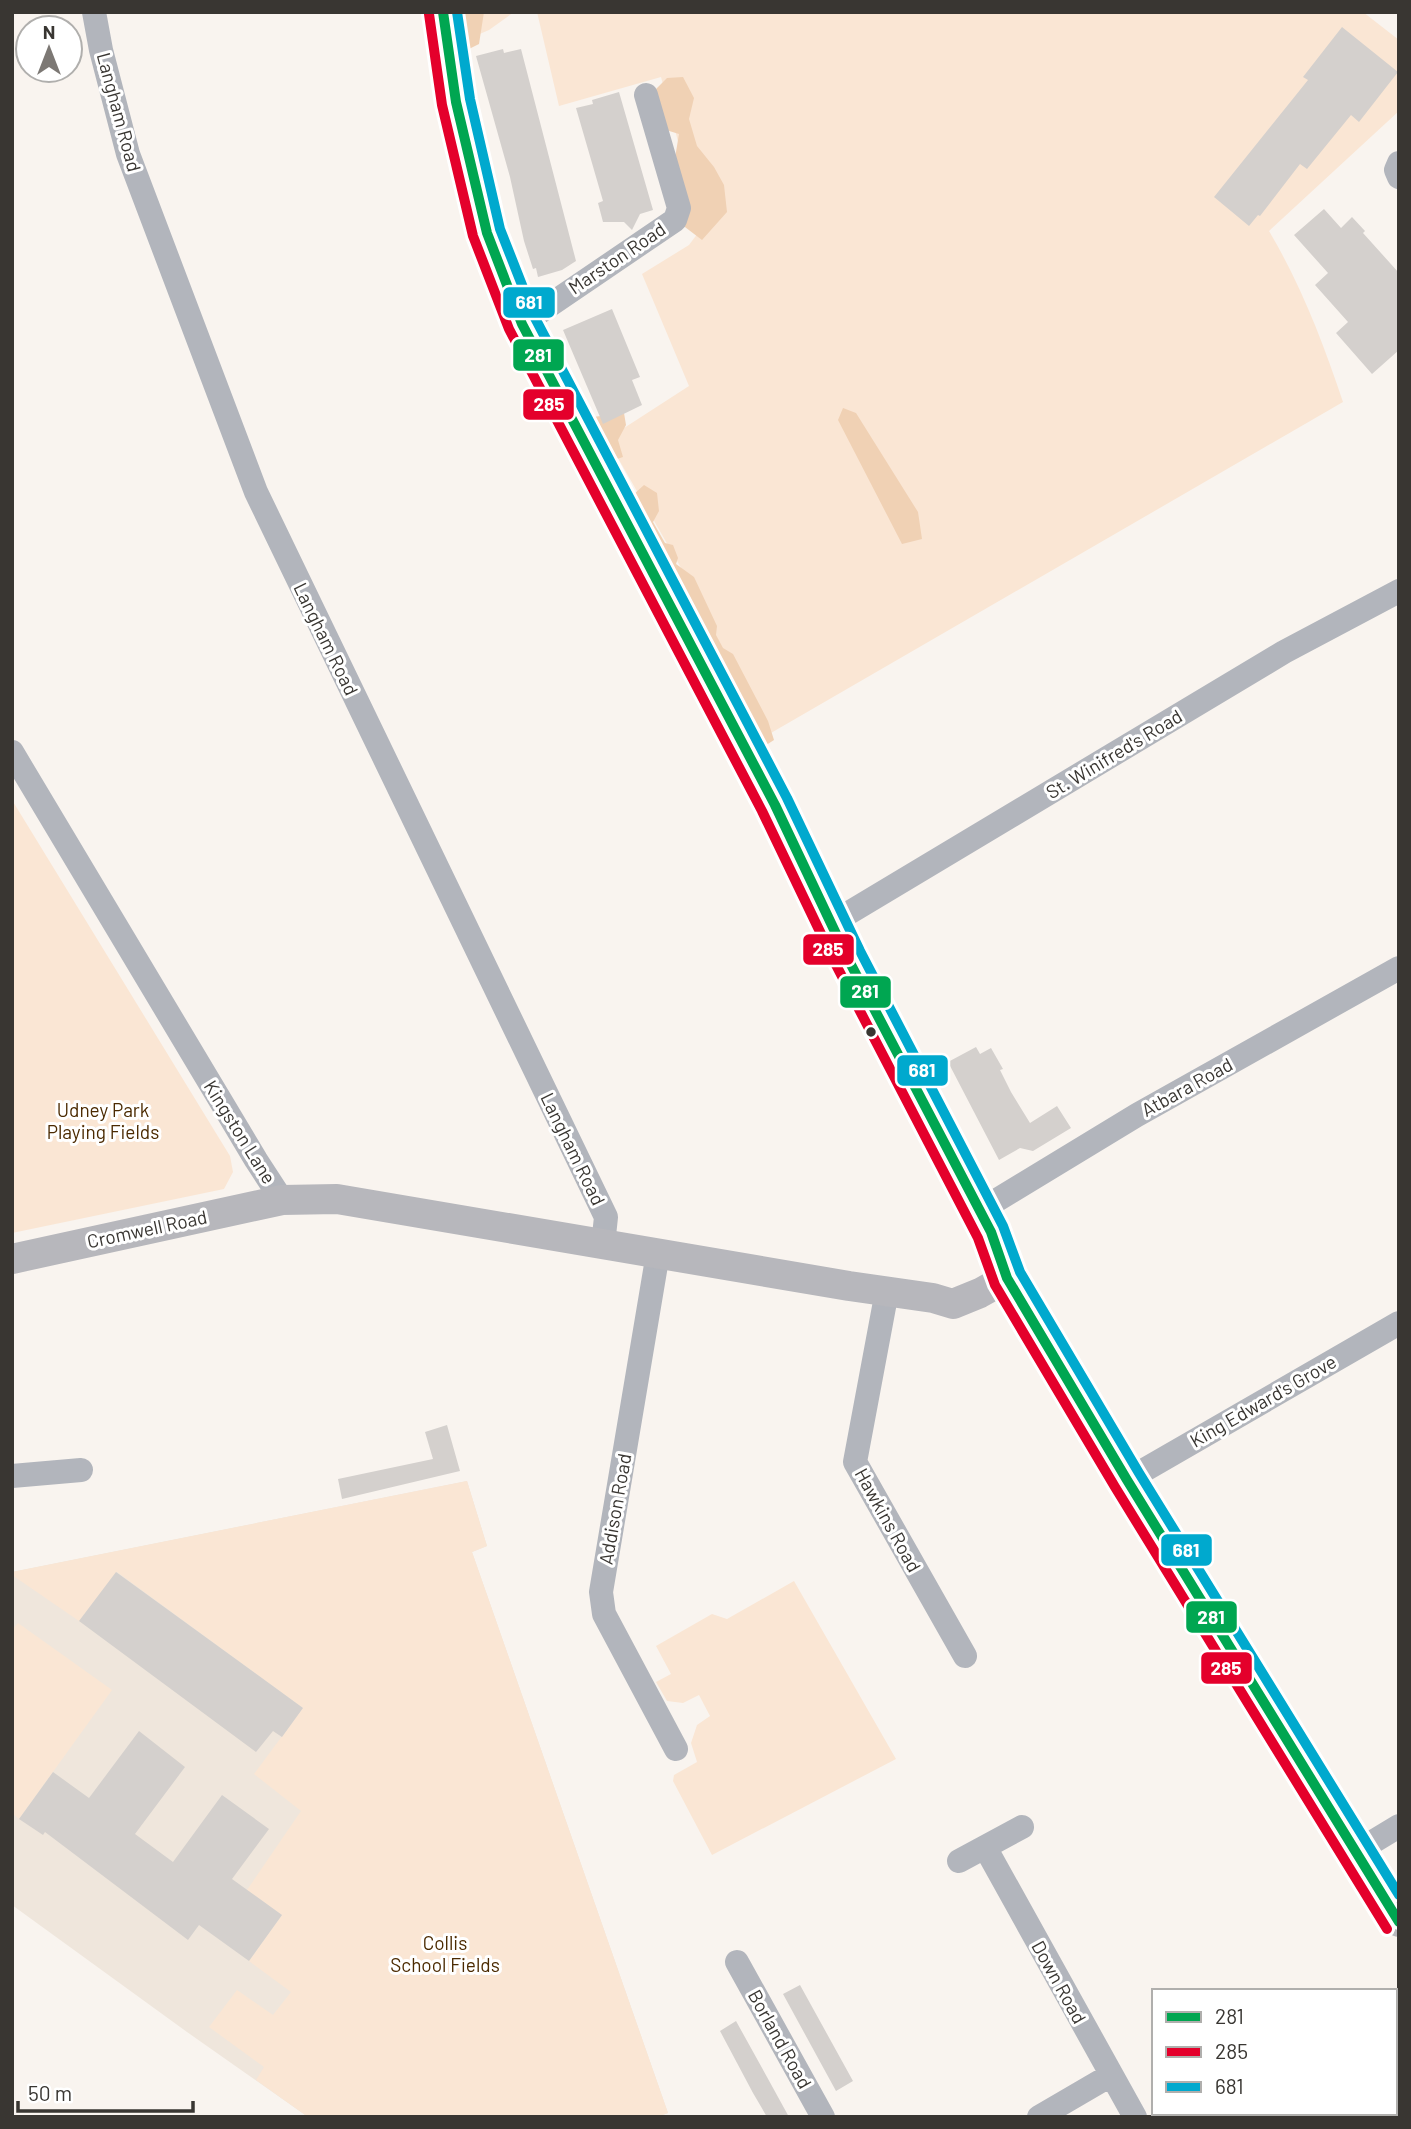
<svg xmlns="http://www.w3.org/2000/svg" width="1411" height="2129" font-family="Barlow,sans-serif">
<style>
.built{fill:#efe6dc}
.green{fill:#fae6d4}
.forest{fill:#f0d1b4}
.building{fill:#d4d0cd}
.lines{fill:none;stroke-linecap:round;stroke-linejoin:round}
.minor{stroke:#b2b5bc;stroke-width:24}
.major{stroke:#b7b7bc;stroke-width:30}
.bus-1-casing{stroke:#fff;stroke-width:16}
.bus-2-casing{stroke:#fff;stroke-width:16}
.bus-3-casing{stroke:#fff;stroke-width:16}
.bus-1{stroke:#00a651;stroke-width:10}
.bus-2{stroke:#e4002b;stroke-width:10}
.bus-3{stroke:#00a9ce;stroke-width:10}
.bus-dot{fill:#393632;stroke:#fff;stroke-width:2.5}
.labels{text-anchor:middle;stroke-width:6;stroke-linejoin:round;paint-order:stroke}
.street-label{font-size:19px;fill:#393632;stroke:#fff}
.park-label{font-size:19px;fill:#4b2a01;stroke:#fff}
.line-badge{stroke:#fff;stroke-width:2.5}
.badge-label{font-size:19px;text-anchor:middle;font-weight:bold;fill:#fff}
</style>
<rect width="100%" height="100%" fill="#f9f4ef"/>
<path class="built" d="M467,1481L487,1546L472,1552L668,2113L657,2117H308L187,2032L12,1905V1572Z"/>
<path class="green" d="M465,12H514L489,30L468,39Z
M537,12H1363L1399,40V111L1269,231C1301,285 1323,342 1343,402L764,737L688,580L607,439L689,386L642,274L689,245L701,229L661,77L559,106Z
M12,800L230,1156L233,1172L224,1189L12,1233Z
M467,1481L487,1546L472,1552L668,2113L657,2117H308L256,2080L264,2067L209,2027L237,1990L273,2015L291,1992L249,1961L282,1915L247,1890L301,1811L254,1774L303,1708L117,1572L79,1621L12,1575V1572Z
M794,1581L896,1759L712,1855L673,1781L674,1775L697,1762L691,1743L697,1725L710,1716L699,1695L683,1703L667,1701L656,1682L671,1674L656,1646L712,1614L727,1619Z
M18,1623L112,1690L19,1819L12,1813V1630Z"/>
<path class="forest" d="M449,12H484L479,44L463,52Z
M683,77L694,98L689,119L697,146L714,167L724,185L727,212L702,240L681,224L675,158L679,134L666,130L656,89L667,78Z
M843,408L856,413L918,512L922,539L902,544L838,420Z
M624,413L626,425L618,440L623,457L605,463L587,430L593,417Z
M644,485L657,493L659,511L653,522L665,543L673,545L678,558L676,564L694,577L717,626L716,635L723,648L733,654L768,721L774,740L760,749L712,672L716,652L709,642L702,640L677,599L676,571L664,567L658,553L661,545L652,533L640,527L627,505L634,494Z"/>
<path class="building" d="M1342,27L1398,72L1359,122L1351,115L1307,169L1300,164L1260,216L1258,215L1249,226L1214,197L1308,80L1303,77Z
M503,49L504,53L521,49L576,261L562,270L538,277L536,268L533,269L524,241L510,177L476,56Z
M619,92L653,210L640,214L632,230L624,222H603L598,203L603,201L576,108L593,104L592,100Z
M1324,209L1341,228L1352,217L1365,231L1363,233L1399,273V350L1372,374L1336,333L1348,322L1315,285L1328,273L1294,235Z
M612,309L640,377L632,380L642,405L603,424L563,330Z
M976,1047L980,1054L991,1048L1003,1069L1000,1070L1011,1092L1030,1123L1057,1106L1071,1128L1033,1151L1020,1148L999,1160L948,1062Z
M447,1425L460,1471L342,1499L338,1479L433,1459L425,1432Z
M116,1572L303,1708L282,1737L273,1731L256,1752L79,1621Z
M139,1731L185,1767L135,1834L173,1862L222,1795L269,1829L232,1879L282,1915L249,1961L199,1925L188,1940L45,1832L43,1835L19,1819L53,1772L89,1798Z
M800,1985L853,2081L836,2091L783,1994Z
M736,2021L767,2077L789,2117H767L753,2093L720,2031Z"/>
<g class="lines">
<path class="minor" d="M94,12L101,50L128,154L256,492L606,1217L603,1245
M1399,163L1396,170L1399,177
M522,324L675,220L679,208L646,95
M12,752L256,1160L282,1200
M832,923L1284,652L1399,591
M979,1211L1137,1115L1399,968
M658,1253L601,1592L604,1614L676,1749
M887,1291L855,1462L965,1656
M12,1476L81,1470
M1127,1480L1399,1323
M985,1847L1135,2117
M1356,1852L1399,1826
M959,1861L1022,1827
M737,1962L823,2117
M1395,2048L1399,2046
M1039,2117L1111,2075
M1275,2117L1281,2113"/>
<path class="major" d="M443,12L456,102L487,233L522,324L595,465L775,805L847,957L991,1232L1007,1278L1127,1480L1399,1922
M12,1259L282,1200L337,1199L849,1286L933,1298L953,1304L980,1293L1007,1278"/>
<defs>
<path id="bus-1" d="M443,12L456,102L487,233L522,324L775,805L847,957L991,1232L1007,1278L1127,1480L1399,1922"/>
<path id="bus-2" d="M429,14L442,105L473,236L509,329L762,811L835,963L978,1238L995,1285L1115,1487L1387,1929"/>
<path id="bus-3" d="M457,12L470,99L500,229L535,318L787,798L860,951L1003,1226L1020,1272L1139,1473L1399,1895"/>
</defs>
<use href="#bus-1" class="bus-1-casing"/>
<use href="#bus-2" class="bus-2-casing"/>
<use href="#bus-3" class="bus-3-casing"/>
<use href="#bus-1" class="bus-1"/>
<use href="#bus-2" class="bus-2"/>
<use href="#bus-3" class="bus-3"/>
</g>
<circle class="bus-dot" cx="871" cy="1032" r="6"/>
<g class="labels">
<g class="street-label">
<text transform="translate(119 112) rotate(75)" y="7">Langham Road</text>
<text transform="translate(617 258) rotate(-34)" y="7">Marston Road</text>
<text transform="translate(326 639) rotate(64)" y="7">Langham Road</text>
<text transform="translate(1114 754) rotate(-31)" y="7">St. Winifred's Road</text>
<text transform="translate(1187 1087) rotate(-29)" y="7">Atbara Road</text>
<text transform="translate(240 1132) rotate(58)" y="7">Kingston Lane</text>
<text transform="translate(573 1149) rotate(64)" y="7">Langham Road</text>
<text transform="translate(147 1229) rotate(-12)" y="7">Cromwell Road</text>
<text transform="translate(1263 1401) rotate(-30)" y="7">King Edward's Grove</text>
<text transform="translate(615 1509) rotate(-80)" y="7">Addison Road</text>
<text transform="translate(888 1520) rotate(61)" y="7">Hawkins Road</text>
<text transform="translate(1059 1982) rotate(61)" y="7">Down Road</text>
<text transform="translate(780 2039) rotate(61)" y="7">Borland Road</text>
</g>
<g class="park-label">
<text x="103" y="1117">Udney Park<tspan x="103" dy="22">Playing Fields</tspan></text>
<text x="445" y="1950">Collis<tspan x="445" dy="22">School Fields</tspan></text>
</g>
</g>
<g class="line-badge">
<rect x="502" y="286" width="54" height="33" rx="7" fill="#00a9ce"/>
<rect x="512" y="338" width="53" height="34" rx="7" fill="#00a651"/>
<rect x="522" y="388" width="53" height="33" rx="7" fill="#e4002b"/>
<rect x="802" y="933" width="53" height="33" rx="7" fill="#e4002b"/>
<rect x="839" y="975" width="53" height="34" rx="7" fill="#00a651"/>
<rect x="896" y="1054" width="53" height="33" rx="7" fill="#00a9ce"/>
<rect x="1160" y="1533" width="53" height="34" rx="7" fill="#00a9ce"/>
<rect x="1185" y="1600" width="53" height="34" rx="7" fill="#00a651"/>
<rect x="1200" y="1651" width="53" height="34" rx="7" fill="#e4002b"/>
</g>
<g class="badge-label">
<text x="529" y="309">681</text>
<text x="538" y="362">281</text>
<text x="549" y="411">285</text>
<text x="828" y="956">285</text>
<text x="865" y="998">281</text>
<text x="922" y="1077">681</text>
<text x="1186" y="1557">681</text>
<text x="1211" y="1624">281</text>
<text x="1226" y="1675">285</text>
</g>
<rect width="1411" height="2129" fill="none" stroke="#393632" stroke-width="28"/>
<rect x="1152" y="1989" width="245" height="126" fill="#ffffff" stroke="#b0afad" stroke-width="2"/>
<rect x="1166" y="2012" width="35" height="10" fill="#00a651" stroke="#b0afad" stroke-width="2"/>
<text x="1215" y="2024" font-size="21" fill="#393632">281</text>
<rect x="1166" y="2047" width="35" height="10" fill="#e4002b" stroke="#b0afad" stroke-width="2"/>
<text x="1215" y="2059" font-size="21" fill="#393632">285</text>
<rect x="1166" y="2082" width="35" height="10" fill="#00a9ce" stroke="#b0afad" stroke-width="2"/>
<text x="1215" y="2094" font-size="21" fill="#393632">681</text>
<g transform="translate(49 49)"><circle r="33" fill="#ffffff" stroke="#b0afad" stroke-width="2"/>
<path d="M0-5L12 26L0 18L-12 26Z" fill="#7c7874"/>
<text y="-10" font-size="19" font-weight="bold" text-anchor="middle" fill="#393632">N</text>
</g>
<path d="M18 2101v10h175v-10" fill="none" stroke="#393632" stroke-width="3.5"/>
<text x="28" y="2101" font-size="21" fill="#393632" stroke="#ffffff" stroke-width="5" paint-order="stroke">50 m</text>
</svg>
